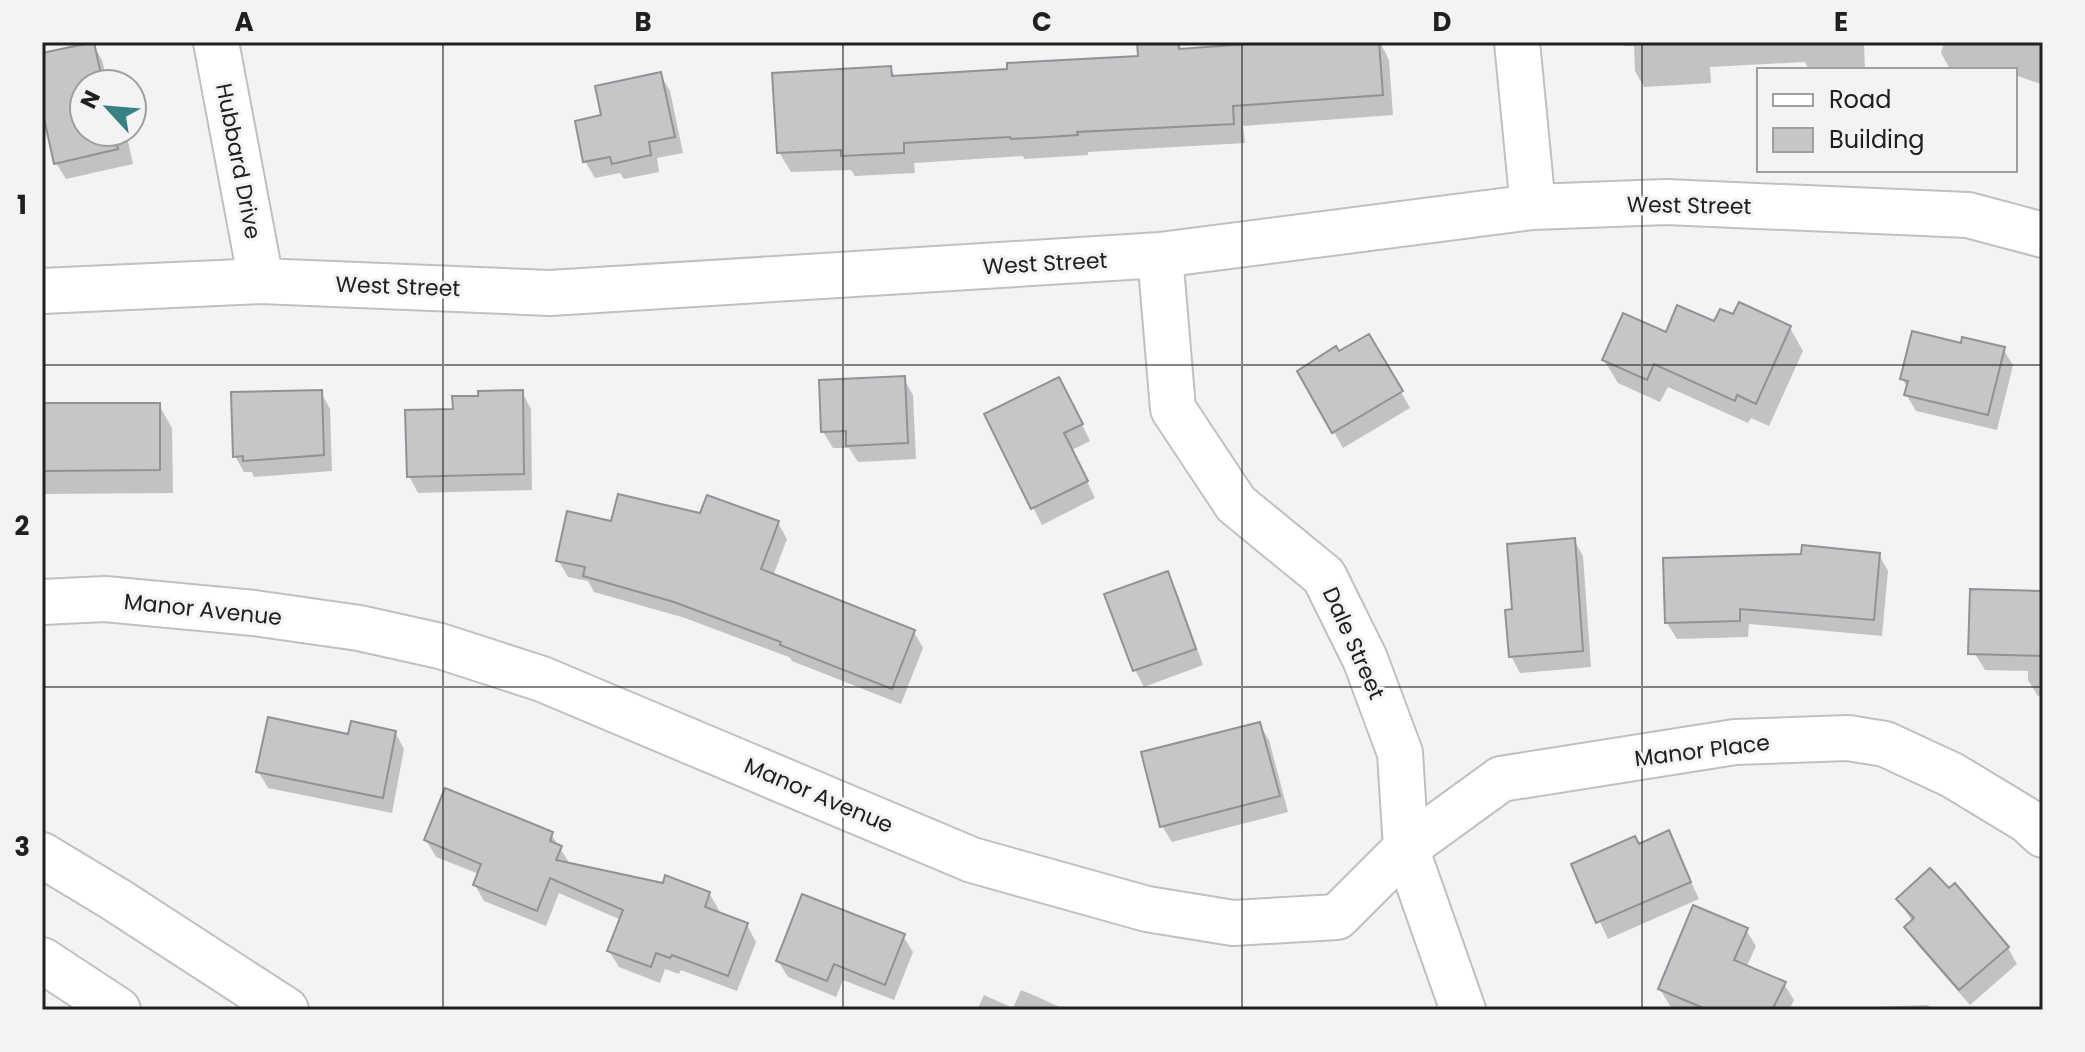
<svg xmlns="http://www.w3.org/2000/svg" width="2085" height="1052" font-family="Poppins,sans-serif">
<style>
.shadow{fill:#0003}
.building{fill:#c6c5c8;stroke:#939194;stroke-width:2}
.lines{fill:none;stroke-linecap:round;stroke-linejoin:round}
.street-casing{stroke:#c0c0c3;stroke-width:48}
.primary-casing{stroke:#c0c0c3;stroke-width:48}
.street{stroke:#fff;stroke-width:44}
.primary{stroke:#fff;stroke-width:44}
.grid{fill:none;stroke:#202021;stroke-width:2;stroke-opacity:0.55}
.labels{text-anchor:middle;stroke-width:6;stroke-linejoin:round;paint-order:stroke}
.street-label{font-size:22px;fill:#202021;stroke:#f3f3f6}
.neatline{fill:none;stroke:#202021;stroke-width:3}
.grid-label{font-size:26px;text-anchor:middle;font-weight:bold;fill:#202021}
</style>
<rect width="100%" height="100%" fill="#f3f3f6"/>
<path class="shadow" d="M1164,42H1178L1183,51L1280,42H1380L1389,60L1393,115L1243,126L1245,143L1088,152V155L1024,159L1023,156L914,163L915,173L855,176L851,170L791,172L779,152L890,68L896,78L1008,71L1140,57Z
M1621,42H1864L1865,70H1809L1805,62L1710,67L1711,83L1644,87L1635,71L1634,46H1624Z
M1944,42H2043V85L2015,75V70L1950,69L1941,53Z
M93,44L102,60L108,84H84V132H126L133,164L66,179L56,163L42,99V55Z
M660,74L670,91L683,153L657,158L659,172L624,179L620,173L595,178L585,161L603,116Z
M1715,324L1790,328L1803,351L1769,426L1751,418L1748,423L1668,387L1660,402L1618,383L1604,360L1667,335Z
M1369,336L1410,408L1343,448L1300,372Z
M1962,346L2003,349L2013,365L1997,430L1916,411L1906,394L1908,388L1902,379Z
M904,379L913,395L916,459L858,462L849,448H833L823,432Z
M321,392L330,409L332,471L254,477L252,472H244L235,456Z
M522,392L531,409L532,490L418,493L409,476L455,411L480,398Z
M1068,395L1090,441L1072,450L1095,498L1042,525L987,415Z
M159,405L172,428L173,493L42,494V406Z
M701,516L778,523L787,539L773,576L914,632L923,648L901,704L792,661L789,657L685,618L594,592L588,581L568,577L558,560L613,524Z
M1574,540L1583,556L1591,667L1520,673L1511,656L1514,610Z
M1879,555L1888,571L1882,636L1749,624L1748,637L1677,639L1667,623L1803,556Z
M1167,574L1176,590L1203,665L1144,687L1135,670Z
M2043,593V696H2038L2028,680V671L1985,670L1975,654Z
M1259,724L1269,740L1288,812L1172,842L1162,826Z
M395,732L404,749L392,813L268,788L258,771Z
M1668,833L1699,899L1608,939L1573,865L1639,846Z
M551,834L570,864L709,893L719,910L717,914L747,925L756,942L737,991L681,970L679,974L665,969L660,983L619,967L609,951L621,920L559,893L546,926L484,901L475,885L479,874L436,857L426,840Z
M1898,900L2008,948L2017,964L1970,1005L1916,943L1907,927L1913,922Z
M1746,930L1756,946L1746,968L1784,984L1794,1000L1789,1010H1681L1670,1006L1660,989Z
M903,936L913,952L894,1000L843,980L836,997L788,977L778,961Z
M1021,990L1040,998L1066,1010H977L984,995L1013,1008Z
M1928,1005L1931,1010H1827V1009Z"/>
<path class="building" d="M94,42L103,84H84V132H114L118,149L54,164L42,109V53Z
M1137,42H1178L1179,49L1274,42H1379L1383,95L1233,106L1234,124L1077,132L1078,135L1048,137L1011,139L1010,137L904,143V153L841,156V150L777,153L772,73L891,66L892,76L1007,69V63L1138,56Z
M661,72L675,137L649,142L651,155L612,164L610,157L583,162L575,121L601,115L595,86Z
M1739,302L1791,326L1756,404L1737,395L1735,401L1654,364L1647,380L1602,360L1623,313L1666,332L1677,305L1714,321L1720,309L1733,314Z
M1912,331L1961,343L1962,337L2005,347L1988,415L1904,395L1908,381L1900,379Z
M1369,334L1403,391L1332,433L1297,371L1336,346L1339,351Z
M905,376L908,443L846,446V431L821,432L819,380Z
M1059,377L1083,424L1064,433L1088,481L1031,509L984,414Z
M322,390L324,455L243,461V456L233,457L231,392Z
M523,390L524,474L407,477L405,410L453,409L452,396H478V391Z
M42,403H160V470L42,471Z
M618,494L700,513L707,495L779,521L761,569L915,630L892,689L780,645L781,642L674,602L583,576L585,567L556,561L567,511L611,521Z
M1575,538L1583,651L1509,657L1505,610L1512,609L1507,544Z
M1802,545L1880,553L1874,620L1740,609V621L1665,623L1663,558L1801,554Z
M1168,571L1196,649L1133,671L1104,594Z
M1970,589L2043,591V656L1968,654Z
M268,717L348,734L351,721L396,731L383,798L256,772Z
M1260,722L1280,796L1160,827L1141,752Z
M445,788L553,832L550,841L562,846L556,860L663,883L665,875L710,892L705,907L748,923L728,976L672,955L670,958L656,953L651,967L607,951L623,910L550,878L537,911L473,885L481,864L424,840Z
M1669,830L1691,882L1596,923L1571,864L1635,836L1639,844Z
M1930,868L1949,888L1955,883L2009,947L1959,990L1904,927L1914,918L1896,899Z
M802,894L905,934L885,985L834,964L827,981L776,961Z
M1693,905L1748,928L1734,960L1786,982L1772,1010H1708L1658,989Z"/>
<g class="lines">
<defs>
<path id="street" d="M216,42L261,281
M1517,42L1533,207
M1160,255L1173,409L1236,504L1324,576L1365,659L1400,753L1406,848L1463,1010
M42,291L261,281L550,293L1160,255L1533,207L1666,202L1968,215L2043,235
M42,602L105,599L254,613L359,628L440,646L542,679L972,860L1147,909L1233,923L1337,917L1406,848L1501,779L1735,742L1848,738L1885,744L1952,775L2028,821L2043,835"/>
<path id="primary" d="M42,855L115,899L286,1010
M42,960L118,1010"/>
</defs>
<use href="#street" class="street-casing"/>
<use href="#primary" class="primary-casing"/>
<use href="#street" class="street"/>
<use href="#primary" class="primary"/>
</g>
<path class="grid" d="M443,42V1010M843,42V1010M1242,42V1010M1642,42V1010M42,365H2043M42,687H2043"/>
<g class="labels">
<g class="street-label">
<text transform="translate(239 161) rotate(79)" y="8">Hubbard Drive</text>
<text transform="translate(1689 205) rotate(1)" y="8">West Street</text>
<text transform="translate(1045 263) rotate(-3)" y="8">West Street</text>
<text transform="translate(398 286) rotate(2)" y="8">West Street</text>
<text transform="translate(203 609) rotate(6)" y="8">Manor Avenue</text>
<text transform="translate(1354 643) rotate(66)" y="8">Dale Street</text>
<text transform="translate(1702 750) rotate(-7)" y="8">Manor Place</text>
<text transform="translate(819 795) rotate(23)" y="8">Manor Avenue</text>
</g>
</g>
<rect width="2085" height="1052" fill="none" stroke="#f3f3f6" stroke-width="88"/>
<rect x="1757" y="68" width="260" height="104" fill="#f3f3f6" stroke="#9f9fa1" stroke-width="2"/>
<rect x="1773" y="94" width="40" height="12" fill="#ffffff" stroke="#9f9fa1" stroke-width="2"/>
<text x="1829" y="108" font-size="24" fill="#202021">Road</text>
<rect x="1773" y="128" width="40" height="24" fill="#c6c5c8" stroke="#9f9fa1" stroke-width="2"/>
<text x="1829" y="148" font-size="24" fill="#202021">Building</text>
<g transform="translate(108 108) rotate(296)"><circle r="38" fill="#f3f3f6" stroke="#9f9fa1" stroke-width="2"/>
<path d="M0-6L14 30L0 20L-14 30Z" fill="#378084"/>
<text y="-12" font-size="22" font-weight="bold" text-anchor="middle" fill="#202021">N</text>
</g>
<rect x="44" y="44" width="1997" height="964" class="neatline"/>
<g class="grid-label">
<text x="244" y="31">A</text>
<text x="643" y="31">B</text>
<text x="1042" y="31">C</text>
<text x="1442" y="31">D</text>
<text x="1841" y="31">E</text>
<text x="22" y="214">1</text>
<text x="22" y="535">2</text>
<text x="22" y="856">3</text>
</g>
</svg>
